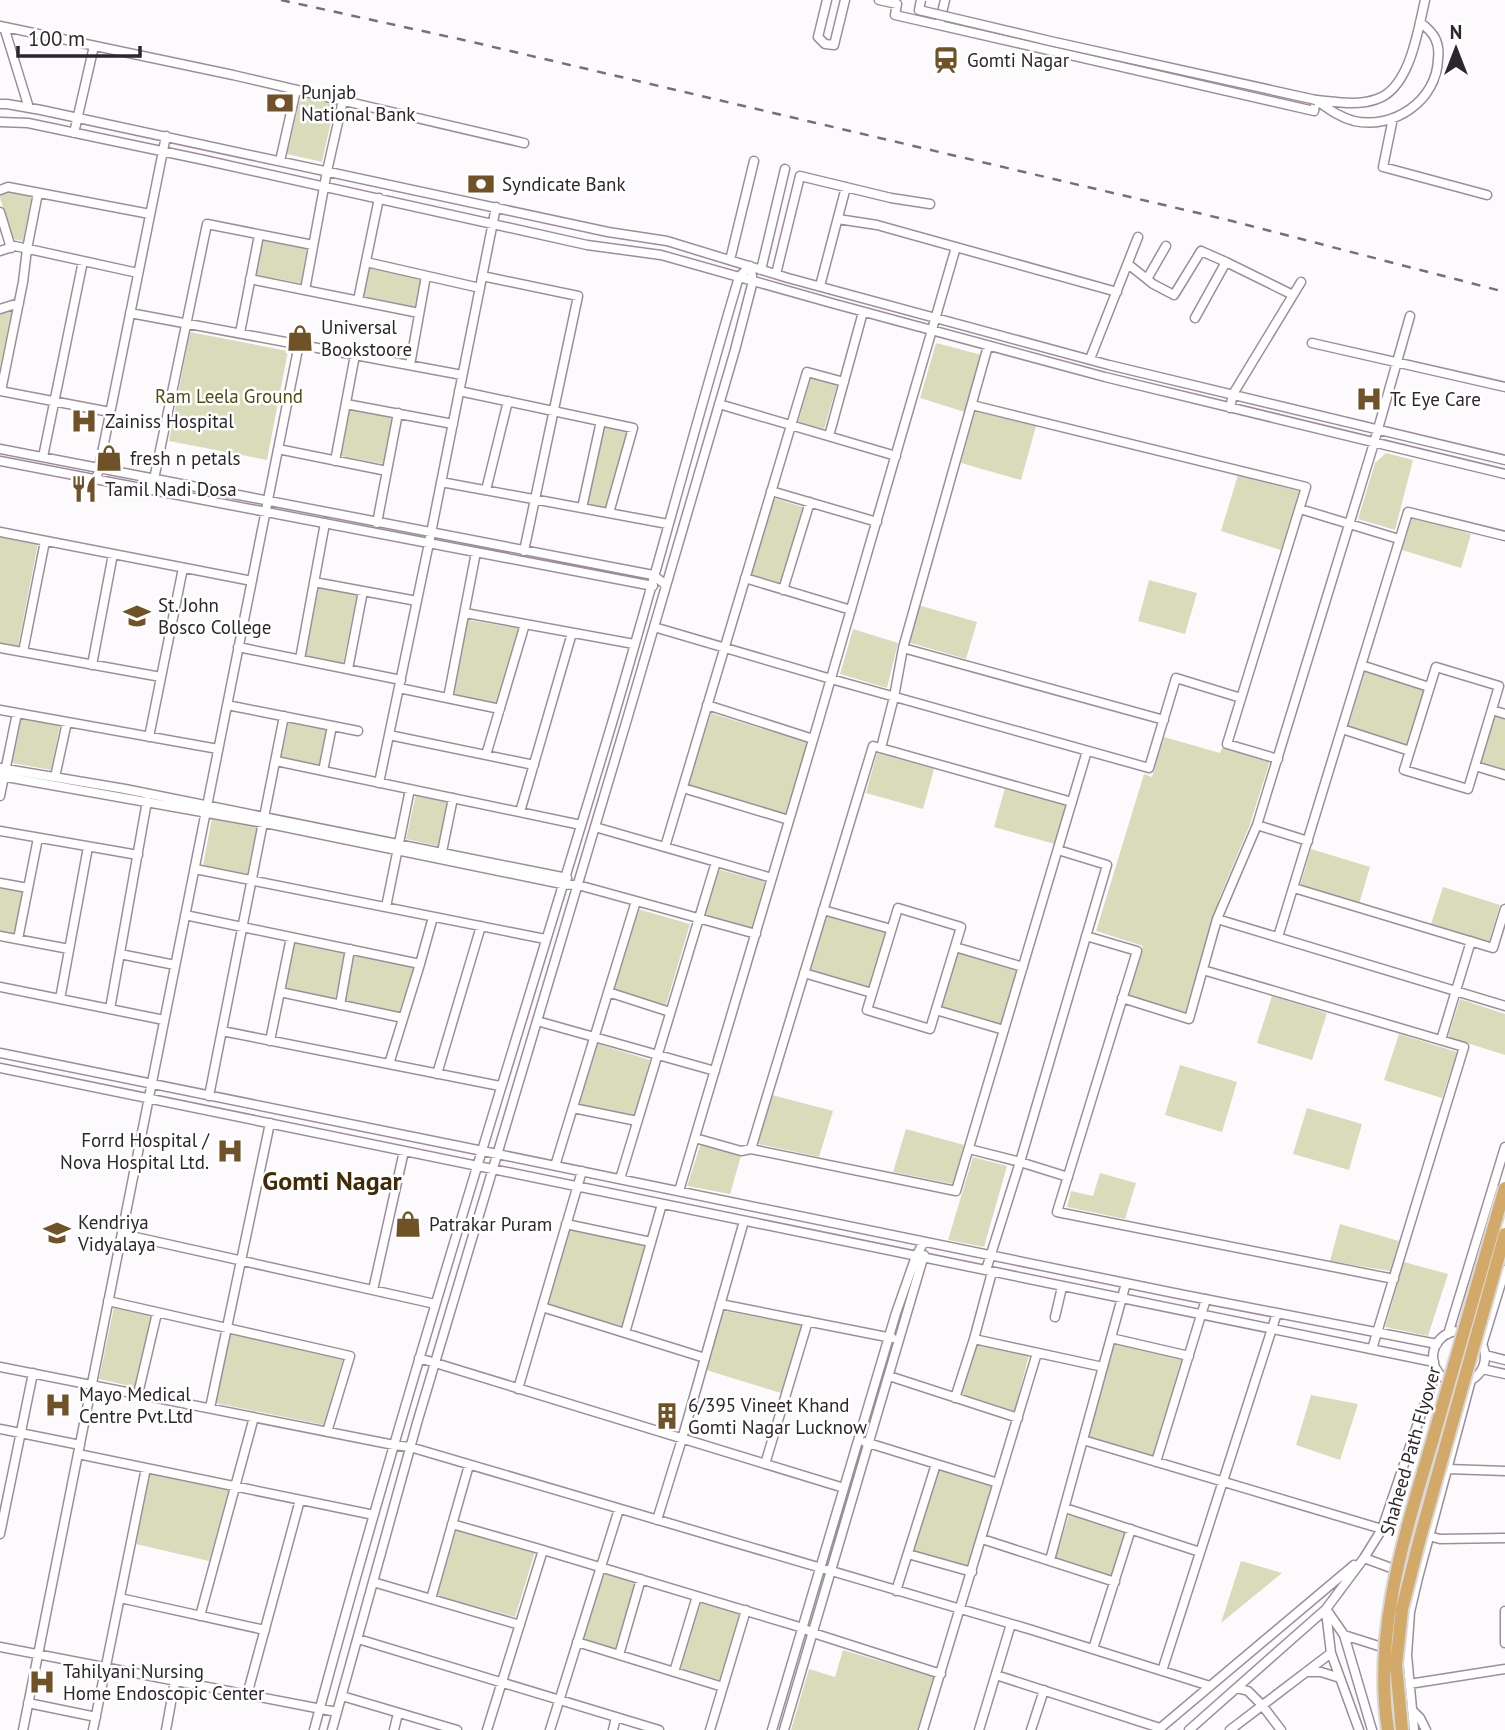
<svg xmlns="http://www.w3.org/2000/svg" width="1505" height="1730" font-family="'PT Sans',sans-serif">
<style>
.green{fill:#d8dcba}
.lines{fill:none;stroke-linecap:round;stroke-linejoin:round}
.minor-casing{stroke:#9d8d9c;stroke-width:11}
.minor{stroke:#fff;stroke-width:8}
.rail{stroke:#757075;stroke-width:2.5;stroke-dasharray:9 9;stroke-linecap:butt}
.minor-bridge-casing{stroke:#9d8d9c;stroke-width:11;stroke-linecap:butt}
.highway-bridge-casing{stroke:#d9d8d9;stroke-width:16;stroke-linecap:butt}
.minor-bridge{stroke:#fff;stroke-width:8}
.highway-bridge{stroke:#d3a969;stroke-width:12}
.labels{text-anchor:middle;stroke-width:5;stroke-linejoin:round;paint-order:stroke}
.poi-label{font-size:19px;fill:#2d262c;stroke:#fff;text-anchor:start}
.park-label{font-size:19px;fill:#4b4f16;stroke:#fff}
.street-label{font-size:19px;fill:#2d262c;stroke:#fff}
.district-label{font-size:26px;font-weight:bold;fill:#422a06;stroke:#fff}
</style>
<rect width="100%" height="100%" fill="#fdfafd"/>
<path class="green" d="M301,95L335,103L322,162L287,154Z
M8,192L32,195L23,241L13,239L0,198V194Z
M262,240L307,248L301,283L256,275Z
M369,268L421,279L415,307L362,296Z
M12,309L0,367V312Z
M190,332L288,351L267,460L169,441Z
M936,343L982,355L969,404L965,412L920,398Z
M811,377L837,385L824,429L798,422Z
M350,409L393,417L384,464L341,456Z
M975,411L1036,426L1021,480L961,463Z
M603,427L627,432L606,508L586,504Z
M1386,453L1413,460L1395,530L1358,519L1375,463Z
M1238,475L1299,491L1281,550L1221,531Z
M773,498L803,507L780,583L751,575Z
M1412,516L1471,534L1461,568L1402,550Z
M0,536L38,543L18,647L0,644Z
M1149,580L1197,593L1185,634L1138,621Z
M319,586L357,594L343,664L305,657Z
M918,605L977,622L966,659L907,642Z
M467,620L518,628L496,704L453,696Z
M853,629L898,643L887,688L840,674Z
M1365,671L1425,689L1407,745L1348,727Z
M711,713L808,743L785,816L688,786Z
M1495,715L1505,718V771L1480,764Z
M21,718L60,725L51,770L12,763Z
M289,720L327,728L320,765L281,757Z
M1164,737L1220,753L1223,746L1270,761L1249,827L1219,899L1185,1012L1128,995L1143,946L1096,931L1144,774L1152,777Z
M877,753L934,769L923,809L866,793Z
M1005,788L1066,805L1055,844L994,827Z
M416,794L448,801L438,846L406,839Z
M212,818L257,827L247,874L203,865Z
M1311,849L1370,867L1359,904L1300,886Z
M717,869L765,882L751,929L704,915Z
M1443,887L1500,905L1489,942L1431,924Z
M0,888L22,892L14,935L0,932Z
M638,909L690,924L666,1005L614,990Z
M826,914L886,932L870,988L809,971Z
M294,943L345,954L335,1000L284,990Z
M957,951L1017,968L1001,1025L941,1008Z
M353,954L414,967L399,1013L344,1002Z
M1272,996L1327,1013L1312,1060L1257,1043Z
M1460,999L1505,1014V1055L1448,1037Z
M1399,1034L1457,1052L1442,1098L1384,1080Z
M598,1044L650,1060L634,1117L578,1106Z
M1180,1065L1237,1082L1222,1132L1165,1115Z
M772,1095L833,1111L819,1157L758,1144Z
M1307,1108L1362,1124L1349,1170L1293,1154Z
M906,1129L964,1145L953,1184L893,1172Z
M701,1143L741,1156L730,1194L687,1186Z
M973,1157L1007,1166L984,1247L948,1240Z
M1100,1173L1136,1183L1125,1219L1067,1207L1071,1191L1093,1196Z
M1340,1224L1399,1241L1390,1271L1330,1261Z
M570,1229L645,1246L622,1326L546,1305Z
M1404,1262L1448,1274L1428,1336L1385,1327Z
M114,1307L155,1316L139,1388L99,1379Z
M724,1311L802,1325L781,1393L706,1370Z
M230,1334L343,1359L324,1425L215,1403Z
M977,1343L1029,1355L1014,1413L961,1396Z
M1114,1343L1184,1358L1153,1457L1087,1437Z
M1311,1395L1358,1404L1340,1460L1296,1445Z
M938,1470L992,1486L967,1567L913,1551Z
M150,1472L229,1490L209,1561L136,1544Z
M1069,1515L1125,1533L1111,1576L1055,1559Z
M457,1529L535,1552L515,1617L437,1595Z
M1241,1561L1282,1573L1221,1623Z
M603,1572L636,1582L615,1649L582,1639Z
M701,1601L740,1612L720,1680L680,1668Z
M843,1650L934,1677L918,1730H791L809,1669L835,1677Z"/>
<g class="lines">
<defs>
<path id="minor" d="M827,0L818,37L825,44L834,45L845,0
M879,0L897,4L895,15L1314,111L1316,100
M940,21L945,0
M0,26L233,75L524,143
M1,28L4,27L29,108
M1316,100C1329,109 1339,117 1354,121C1394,130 1437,100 1438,59C1439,52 1438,44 1435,38C1432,32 1425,26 1420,22
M1317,100C1337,102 1358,106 1377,99C1410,88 1418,30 1425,0
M0,104H7L41,110L608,232L667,241L788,278L1109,365L1505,460
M1393,118L1383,167L1487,195
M0,122L28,123L204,160L587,245L661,255L835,304L1105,377L1505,474
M74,133L94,46
M280,161L296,90
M0,190L8,187L150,214
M0,212L11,248
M838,219L877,225L1117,292
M0,251L15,246L138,273
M730,260L754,161
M366,262L480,288
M1128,264L1153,284L1174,295L1201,251L1226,262L1293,295
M761,270L785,169
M776,274L800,176L891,198L930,204
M482,276L578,296L524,551
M250,279L419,313
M1147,279L1166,246
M820,286L846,187
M305,290L327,171L343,100
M358,300L379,198
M0,309L19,303
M130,313L462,375
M1195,318L1226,262
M240,333L259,235
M1312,343L1505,387
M1090,359L1138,237
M410,365L426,276
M0,391L110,412
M1,391L23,282L27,249L38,193
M459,391L633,428L609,513
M346,404L453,424
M719,404L896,456
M972,405L1306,487L1227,744L1278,759
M1230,408L1233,394L1301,282
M829,436L863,312
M0,449L653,575L666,585
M278,449L387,471
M43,457L83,261
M0,461L653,586
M335,461L355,355
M98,473L166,136
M441,482L668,524
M153,484L207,224L313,245
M486,490L508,401
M771,491L877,522
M582,508L601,421
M1300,509L1399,539
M377,523L398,413
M0,532L252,581
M745,578L851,610
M314,582L417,601
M783,590L810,502
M465,613L634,644
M654,627L831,679L1149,768L1176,678L1241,698
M238,647L401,680
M0,648L161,677
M903,648L1164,720
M23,652L45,541
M300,659L325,523
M92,665L113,554
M1361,665L1429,687
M1436,667L1499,686L1468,789L1404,770Z
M348,669L363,591
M399,688L500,709
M448,698L476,552
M227,705L358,731
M707,705L813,739
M0,710L218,749
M1492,710L1505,714
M1342,729L1410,751
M389,735L534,765
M149,737L183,568
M881,748L894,697L903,648L988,346
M486,755L525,624
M276,761L581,825
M1475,766L1505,775
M0,768L125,789L567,878
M323,771L332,726
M0,776L275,825L562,884L578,885L756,934
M55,777L67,722
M379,783L429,543L496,207
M683,788L789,820
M0,796L17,713
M520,812L572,633
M1257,825L1308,841
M595,827L772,878
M0,831L138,855
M665,847L807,372L844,382
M442,852L453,798
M195,869L545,939
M0,883L28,888
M1294,888L1493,948L1505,909
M386,907L410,789
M898,908L961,927L930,1029L867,1010Z
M823,910L891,929
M185,915L420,964
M1217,919L1505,1006
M0,936L69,949
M1086,936L1137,951L1057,1212L1394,1279
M1278,937L1408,512L1505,536
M18,939L38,838
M955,947L1023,967
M120,954L175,965
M1203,970L1464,1047L1372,1349
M804,973L872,993
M0,987L164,1020
M280,992L403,1018
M608,992L670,1012
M1122,998L1189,1019L1217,919L1257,825L1374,443L1410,316
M60,999L88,847
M340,1005L350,949
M110,1009L147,801
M936,1010L1004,1030
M537,1021L715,1071
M222,1031L500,1086
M1441,1040L1471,941
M270,1041L291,937
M0,1053L463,1147L1179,1294L1437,1344
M389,1064L420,964L433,917
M0,1068L1434,1362
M437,1074L481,926
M209,1096L284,716
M573,1108L637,1121
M695,1138L741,1151L751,1149L956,1191L1087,751
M751,1149L873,746L1072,802
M969,1149L1020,1162L1068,1177
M555,1166L636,901
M620,1179L716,862
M679,1191L818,723L956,247
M566,1224L651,1242
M122,1234L435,1304
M986,1270L1020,1162L1107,865L1058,850
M373,1290L404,1151
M108,1301L350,1356L327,1432
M720,1304L892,1338
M542,1307L705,1358
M1055,1317L1062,1287
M1433 1357a26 26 0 1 1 52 0a26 26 0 1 1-52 0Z
M625,1333L662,1204
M1448,1334L1505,1147
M1111,1338L1189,1356
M974,1339L1103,1367
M1482,1345L1505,1270
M1485,1355L1505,1360
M419,1358L844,1488
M0,1367L394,1445L410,1447L1032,1630L1210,1686
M1482,1369L1505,1374
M889,1376L1018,1418
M518,1389L582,1171
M138,1394L157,1313
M955,1398L974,1339L992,1272
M210,1408L270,1123
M0,1429L80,1445
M1083,1440L1382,1529
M865,1442L998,1483
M78,1454L374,1515
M1156,1462L1206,1299
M765,1464L808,1321
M1448,1469L1505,1471
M1065,1508L1200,1552
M657,1520L682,1439L744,1221
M452,1524L543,1550L803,1628L813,1633L941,1674
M0,1534L33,1373
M1429,1536L1440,1539L1505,1538
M982,1539L1115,1582
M908,1554L972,1572
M1364,1558L1413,1576
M1050,1560L1126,1283
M373,1582L520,1625
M896,1591L936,1464
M120,1598L265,1630
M431,1599L469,1465
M1326,1609L1344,1635L1372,1730
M1505,1611V1643
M1326,1612L1331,1653L1359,1730
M200,1616L254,1417
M1344,1635L1388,1649
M358,1639L659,1730
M577,1642L723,1687
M0,1647L337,1712
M1093,1649L1131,1529
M619,1655L641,1579
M1162,1671L1277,1313
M674,1672L697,1596
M1306,1672H1321L1340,1678
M996,1675L1160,1728
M1409,1684L1505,1669
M1237,1688L1248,1691L1262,1705L1281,1730
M247,1695L300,1500
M342,1696L457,1730
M28,1703L96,1717
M1412,1710L1420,1718L1426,1730
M23,1730L299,344
M93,1730L146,1468
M166,1730L175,1681
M314,1730C402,1402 505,1078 603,753C651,595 692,435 739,277L750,266
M332,1730L417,1423L628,716L735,350L753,281L750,266
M394,1730L398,1713
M487,1730L543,1550
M550,1730L619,1509
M613,1730L616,1717
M710,1730L746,1610
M772,1730L896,1313L916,1256L924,1242
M784,1730L924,1255
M923,1730L1037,1353
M979,1730L1011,1624
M1031,1730L1044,1690
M1158,1730L1354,1565
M1189,1730L1326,1609L1364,1558L1382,1529L1421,1414L1437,1370
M1230,1730L1331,1653
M1414,1730L1407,1655L1410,1612L1418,1578L1471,1380"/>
</defs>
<use href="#minor" class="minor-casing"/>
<use href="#minor" class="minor"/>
<path class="rail" d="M281,0L468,41L1232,221L1505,292"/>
<defs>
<path id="minor-bridge" d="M921,0L919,10L1050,41L1316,100"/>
<path id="highway-bridge" d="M1388,1730C1372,1628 1408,1525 1436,1428C1459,1348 1482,1268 1505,1188
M1402,1730L1396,1665L1402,1609L1420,1538L1505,1234"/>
</defs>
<use href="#minor-bridge" class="minor-bridge-casing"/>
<use href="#highway-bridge" class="highway-bridge-casing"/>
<use href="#minor-bridge" class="minor-bridge"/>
<use href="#highway-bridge" class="highway-bridge"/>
</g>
<defs>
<symbol id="station-bare" viewBox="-9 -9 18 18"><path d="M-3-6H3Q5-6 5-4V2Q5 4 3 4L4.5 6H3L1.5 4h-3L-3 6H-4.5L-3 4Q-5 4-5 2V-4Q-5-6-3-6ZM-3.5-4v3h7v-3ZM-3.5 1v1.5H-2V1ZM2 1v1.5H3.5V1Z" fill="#715127" stroke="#fff" stroke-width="2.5" paint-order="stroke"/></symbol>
<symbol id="bank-bare" viewBox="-9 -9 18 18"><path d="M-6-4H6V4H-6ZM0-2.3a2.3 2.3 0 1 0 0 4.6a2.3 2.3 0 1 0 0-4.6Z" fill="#715127" stroke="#fff" stroke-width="2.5" paint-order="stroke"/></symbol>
<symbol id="shop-bare" viewBox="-9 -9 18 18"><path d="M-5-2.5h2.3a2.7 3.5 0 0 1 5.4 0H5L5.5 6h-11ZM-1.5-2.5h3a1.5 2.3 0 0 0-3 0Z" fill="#715127" stroke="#fff" stroke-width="2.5" paint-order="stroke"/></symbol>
<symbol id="hospital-bare" viewBox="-9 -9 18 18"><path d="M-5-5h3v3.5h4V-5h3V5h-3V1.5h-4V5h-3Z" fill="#715127" stroke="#fff" stroke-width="2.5" paint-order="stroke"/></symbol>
<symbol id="restaurant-bare" viewBox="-9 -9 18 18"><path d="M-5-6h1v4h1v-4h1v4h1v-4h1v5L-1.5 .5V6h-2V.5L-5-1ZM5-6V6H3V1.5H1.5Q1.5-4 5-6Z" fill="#715127" stroke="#fff" stroke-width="2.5" paint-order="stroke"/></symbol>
<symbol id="school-bare" viewBox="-9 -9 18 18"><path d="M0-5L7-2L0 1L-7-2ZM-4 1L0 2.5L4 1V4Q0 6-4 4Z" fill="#715127" stroke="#fff" stroke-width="2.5" paint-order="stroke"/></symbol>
<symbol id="building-bare" viewBox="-9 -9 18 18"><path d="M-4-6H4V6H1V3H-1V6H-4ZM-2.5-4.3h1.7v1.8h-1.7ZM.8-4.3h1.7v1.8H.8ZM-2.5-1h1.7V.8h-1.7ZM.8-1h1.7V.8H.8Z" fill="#715127" stroke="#fff" stroke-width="2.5" paint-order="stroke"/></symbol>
</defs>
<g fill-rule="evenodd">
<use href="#station-bare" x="927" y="41" width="38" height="38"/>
<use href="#bank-bare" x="261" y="84" width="38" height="38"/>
<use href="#bank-bare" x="462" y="165" width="38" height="38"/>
<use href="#shop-bare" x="281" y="319" width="38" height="38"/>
<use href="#hospital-bare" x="1350" y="380" width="38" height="38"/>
<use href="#hospital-bare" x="65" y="402" width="38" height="38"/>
<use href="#shop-bare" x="90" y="439" width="38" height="38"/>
<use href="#restaurant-bare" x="65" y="470" width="38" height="38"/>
<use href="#school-bare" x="118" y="597" width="38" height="38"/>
<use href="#hospital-bare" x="211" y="1132" width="38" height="38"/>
<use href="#shop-bare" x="389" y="1205" width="38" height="38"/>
<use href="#school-bare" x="38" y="1214" width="38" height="38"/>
<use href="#hospital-bare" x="39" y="1386" width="38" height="38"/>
<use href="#building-bare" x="648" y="1397" width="38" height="38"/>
<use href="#hospital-bare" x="23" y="1663" width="38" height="38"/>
</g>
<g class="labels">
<g class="poi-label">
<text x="967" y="67">Gomti Nagar</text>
<text x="301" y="99">Punjab<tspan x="301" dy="22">National Bank</tspan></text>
<text x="502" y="191">Syndicate Bank</text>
<text x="321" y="334">Universal<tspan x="321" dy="22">Bookstoore</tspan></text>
<text x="1390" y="406">Tc Eye Care</text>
<text x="105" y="428">Zainiss Hospital</text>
<text x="130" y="465">fresh n petals</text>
<text x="105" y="496">Tamil Nadi Dosa</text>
<text x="158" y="612">St. John<tspan x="158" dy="22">Bosco College</tspan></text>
<text x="209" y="1147" text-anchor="end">Forrd Hospital /<tspan x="209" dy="22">Nova Hospital Ltd.</tspan></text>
<text x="78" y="1229">Kendriya<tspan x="78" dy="22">Vidyalaya</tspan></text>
<text x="429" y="1231">Patrakar Puram</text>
<text x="79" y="1401">Mayo Medical<tspan x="79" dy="22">Centre Pvt.Ltd</tspan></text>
<text x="688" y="1412">6/395 Vineet Khand<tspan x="688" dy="22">Gomti Nagar Lucknow</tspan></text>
<text x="63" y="1678">Tahilyani Nursing<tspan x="63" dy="22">Home Endoscopic Center</tspan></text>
</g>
<g class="park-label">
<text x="229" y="403">Ram Leela Ground</text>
</g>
<g class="street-label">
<text transform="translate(1410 1451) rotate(-74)" y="7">Shaheed Path Flyover</text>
</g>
<g class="district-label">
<text x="332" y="1190">Gomti Nagar</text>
</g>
</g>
<g transform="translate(1456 49)" stroke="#ffffff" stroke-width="5" paint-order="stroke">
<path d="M0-5L12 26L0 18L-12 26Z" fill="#2d262c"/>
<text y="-10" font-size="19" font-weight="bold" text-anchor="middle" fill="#2d262c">N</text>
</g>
<path d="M18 46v10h122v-10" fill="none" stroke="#2d262c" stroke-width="3.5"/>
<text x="28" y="46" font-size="21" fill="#2d262c" stroke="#ffffff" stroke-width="5" paint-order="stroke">100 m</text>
</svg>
